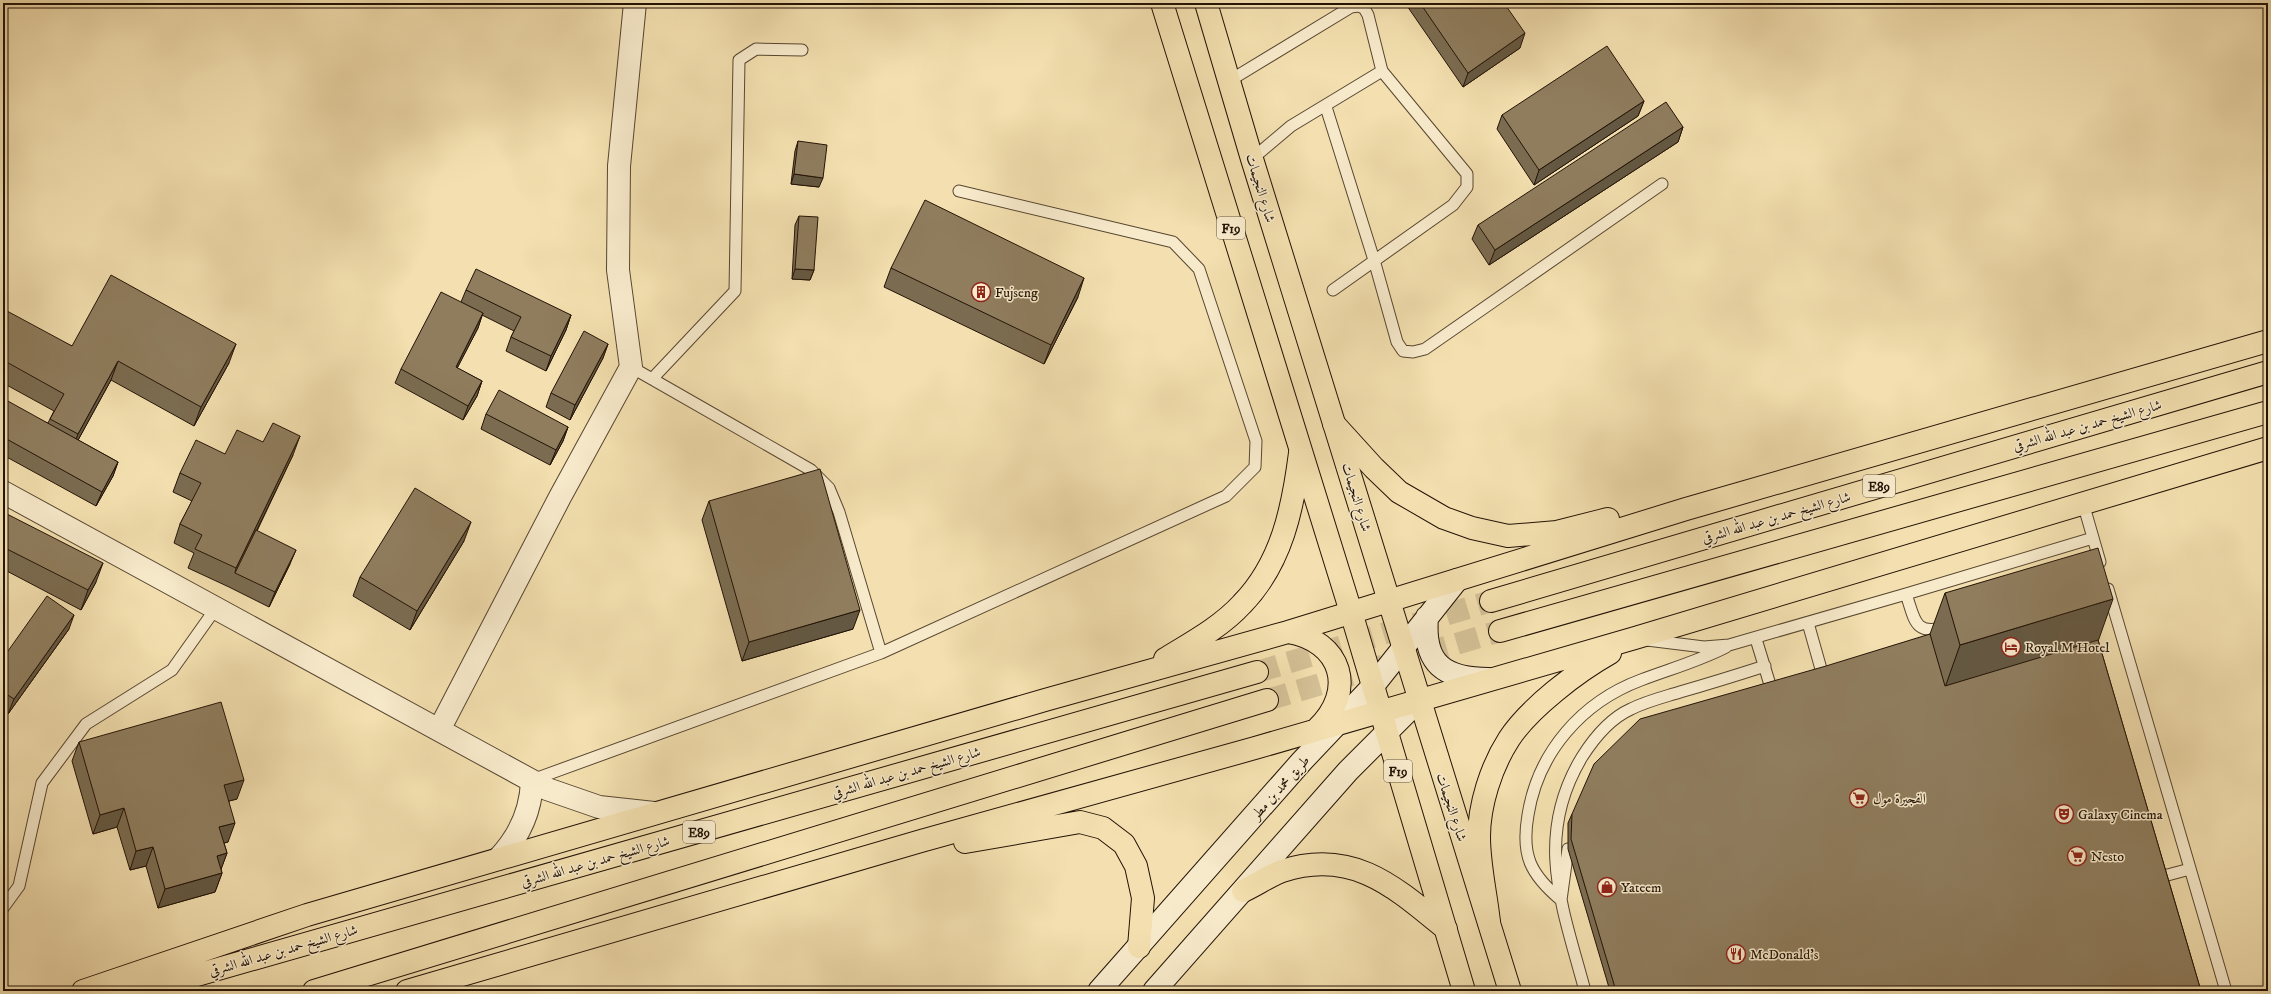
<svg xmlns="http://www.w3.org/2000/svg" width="2271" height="994" font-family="'IM FELL DW Pica',Amiri,serif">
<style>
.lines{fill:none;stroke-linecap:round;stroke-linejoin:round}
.highway-tunnel{stroke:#d4c096;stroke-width:22;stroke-dasharray:22 11;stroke-linecap:butt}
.lane-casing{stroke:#574630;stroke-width:13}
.street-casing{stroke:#574630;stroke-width:24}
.secondary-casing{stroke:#231306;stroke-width:24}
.primary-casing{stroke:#231306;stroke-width:24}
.highway-casing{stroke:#231306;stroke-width:24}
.lane{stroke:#f7eacb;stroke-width:11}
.street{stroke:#f7eacb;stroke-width:22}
.secondary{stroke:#f7eacb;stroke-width:22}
.primary{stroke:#f3dfaf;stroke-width:22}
.highway{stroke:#f3dfaf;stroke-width:22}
.wall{fill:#7b6c51;stroke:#231306}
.shaded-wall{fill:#645842;stroke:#231306}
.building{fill:#8f7d5e;stroke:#231306}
.labels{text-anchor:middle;stroke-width:3;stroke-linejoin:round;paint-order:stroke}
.shield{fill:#f7eacb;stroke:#635441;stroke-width:1}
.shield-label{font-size:13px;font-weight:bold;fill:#231306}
.street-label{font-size:14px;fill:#231306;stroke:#f7eacb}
.poi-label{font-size:14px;fill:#231306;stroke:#f7eacb;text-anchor:start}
</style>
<rect width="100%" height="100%" fill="#f3dfaf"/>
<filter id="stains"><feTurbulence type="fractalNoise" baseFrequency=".005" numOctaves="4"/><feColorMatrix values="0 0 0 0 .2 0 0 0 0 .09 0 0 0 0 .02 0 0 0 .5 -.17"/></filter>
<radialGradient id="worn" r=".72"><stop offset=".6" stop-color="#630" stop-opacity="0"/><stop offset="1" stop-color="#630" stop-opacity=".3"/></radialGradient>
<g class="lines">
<path class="highway-tunnel" d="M1257,672L1491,601
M1267,700L1500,631"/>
<defs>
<path id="lane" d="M1229,81L1351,7L1358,6L1364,8L1368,15L1382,71L1467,174V187L1453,205L1333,290
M1326,107L1374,260L1397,342L1403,351L1413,352L1425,349L1662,184
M1252,159L1291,126L1382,71
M631,367L811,470L829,488L839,512L881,653
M652,379L735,291L739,60L756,49L802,50
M2083,503L2100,562
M2108,589L2226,991
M1906,594C1915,620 1914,636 1946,627
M1808,623L1823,676
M1756,639L1771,688
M1647,640L1704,647L1729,645L1906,594L2093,538
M532,780L881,653L1226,496L1255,467L1256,441L1199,269L1173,242L959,191
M1568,849L1561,900C1530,874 1521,855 1528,815C1538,752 1582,702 1641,680C1670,669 1699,661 1726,647
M2160,877L2190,869
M3,908L19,886L42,783L86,724L172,670L216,608
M1585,991C1563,908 1533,838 1582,757C1594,738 1611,718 1631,709C1647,701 1664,697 1680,692C1708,684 1737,675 1765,666"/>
<path id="street" d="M3,492L547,789L599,807L654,813
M439,730L560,497L631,367L618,270L619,166L635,3
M498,859C519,837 531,812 532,781"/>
<path id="secondary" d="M1427,617C1423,664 1444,679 1489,679
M1099,991L1302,761L1373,686L1457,580
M1154,991L1348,771L1419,700"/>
<path id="primary" d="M1162,3L1351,612L1464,991
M1206,3L1252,159L1510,991
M1243,891C1256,885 1269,876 1282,871C1353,848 1395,887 1446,929"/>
<path id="highway" d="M1334,424L1374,468L1399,492L1444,518L1472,528L1508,536L1557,532L1608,519
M1491,601L2268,372
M1500,631L2268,412
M1288,632C1342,641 1357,691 1317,729
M1165,659C1191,643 1221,627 1242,604C1282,563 1293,508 1300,453
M965,842L1080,822L1103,828L1124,844L1136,866L1143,898L1139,947
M1489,922C1486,894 1479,865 1479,837C1479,805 1491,767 1509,739C1529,708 1578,671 1610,653
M83,991L307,915L1045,700L1288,632L1686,509L2268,341
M141,991L1257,672
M314,991L1267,700
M407,991L921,841L1255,748L1635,638L2268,448"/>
</defs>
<use href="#lane" class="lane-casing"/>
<use href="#street" class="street-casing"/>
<use href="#secondary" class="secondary-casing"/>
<use href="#primary" class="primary-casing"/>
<use href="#highway" class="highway-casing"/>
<use href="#lane" class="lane"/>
<use href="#street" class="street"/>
<use href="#secondary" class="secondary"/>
<use href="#primary" class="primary"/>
<use href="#highway" class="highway"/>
</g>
<path class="wall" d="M1405,3H1504L1520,48L1463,87Z
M1644,101L1638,116L1534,185L1497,129L1502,115Z
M1683,127L1678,142L1489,265L1472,239L1478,225Z
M798,141L819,187L791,184L795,151Z
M799,216L814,270L810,280L792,279L795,225Z
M891,268L1078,297L1044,364L884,287Z
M466,290L571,315L566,330L546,371L506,351L511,337L514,331L482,315L478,328L457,368L482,381L477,396L463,420L395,383L401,369L461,302Z
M3,318L72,346L229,363L194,426L111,380L78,440L118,462L113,476L96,506L3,455V406L48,423L54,411L3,383Z
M608,344L603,358L570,420L546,407L551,393Z
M486,414L568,427L563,441L550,465L481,429Z
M263,442L293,455L257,531L290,564L269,607L229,587L188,568L194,553L174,543L180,524L192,501L173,492L180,473L225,454Z
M709,501L853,629L742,661L702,520Z
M3,512L96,582L81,610L3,569Z
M464,541L410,630L353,596L360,577Z
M1945,593L2098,640L2201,991H1610L1568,849V823L1572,814L1930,634Z
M69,629L8,714L3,710V658Z
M79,742L237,799L229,801L228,842L224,843L227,853L221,869L222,873L215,892L158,908L146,866L130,870L117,827L93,834L72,761Z"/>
<path class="shaded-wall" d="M1525,33L1520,48L1463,87L1468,73Z
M1644,101L1638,116L1534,185L1539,170Z
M1683,127L1678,142L1489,265L1495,250Z
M794,174L823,178L819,187L791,184Z
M795,269L814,270L810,280L792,279Z
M1084,278L1078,297L1044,364L1051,345Z
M483,313L478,328L450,382L456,367Z
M571,315L566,330L546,371L551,356Z
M236,344L229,363L194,426L201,407Z
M608,344L603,358L570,420L575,405Z
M118,361L111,380L71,453L78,434Z
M482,381L477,396L463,420L468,406Z
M568,427L563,441L550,465L556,450Z
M300,436L293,455L236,573H235L236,568Z
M118,462L113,476L96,506L102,492Z
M471,522L464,541L410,630L417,611Z
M296,550L290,564L269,607L275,592Z
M103,563L96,582L81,610L88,590Z
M2113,599L2095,650L1942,696L1960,645Z
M860,610L853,629L742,661L749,642Z
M74,615L69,629L8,714L14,699Z
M244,780L237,799L217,804L224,785Z
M124,808L117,827L93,834L100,815Z
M235,823L228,842L212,846L219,827Z
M153,847L146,866L130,870L136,851Z
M227,853L220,872L217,856Z
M222,873L215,892L158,908L165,889Z"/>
<path class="building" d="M1420,3H1504L1525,33L1468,73Z
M1607,46L1644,101L1539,170L1502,115Z
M1666,102L1683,127L1495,250L1478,225Z
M798,141L827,145L823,178L794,174Z
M925,200L1084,278L1051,345L891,268Z
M799,216L818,217L814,270L795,269Z
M476,269L571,315L551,356L511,337L521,317L466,290Z
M111,275L236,344L201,407L118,361L78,434L50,419L64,394L3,360V318L7,311L72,346Z
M441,292L483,313L456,367L482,381L468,406L401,369Z
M584,331L608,344L575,405L551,393Z
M499,390L568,427L556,450L486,414Z
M6,400L118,462L102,492L3,437V406Z
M273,423L300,436L236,568L195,549L202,535L180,524L201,483L180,473L196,440L225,454L237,430L263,442Z
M820,469L860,610L749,642L709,501Z
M415,488L471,522L417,611L360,577Z
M3,512L103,563L88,590L3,547Z
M256,530L296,550L275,592L235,573Z
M2098,548L2113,599L1960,645L1945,593Z
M47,596L74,615L14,699L3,692V658Z
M1930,634L1945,686L2098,640L2201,991H1616L1571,839L1572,814L1594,764L1640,719L1826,666Z
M221,702L244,780L224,785L235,823L219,827L227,853L217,856L222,873L165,889L153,847L136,851L124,808L100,815L79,742Z
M370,986L371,991H353Z"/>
<defs>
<symbol id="building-ring" viewBox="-11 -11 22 22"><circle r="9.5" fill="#f7eacb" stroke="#8f2418" stroke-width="1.5"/><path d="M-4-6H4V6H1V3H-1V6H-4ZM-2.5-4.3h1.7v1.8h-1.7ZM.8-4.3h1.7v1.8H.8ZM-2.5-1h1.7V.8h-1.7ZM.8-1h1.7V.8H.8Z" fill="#8f2418"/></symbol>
<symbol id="hotel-ring" viewBox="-11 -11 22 22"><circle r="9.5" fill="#f7eacb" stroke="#8f2418" stroke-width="1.5"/><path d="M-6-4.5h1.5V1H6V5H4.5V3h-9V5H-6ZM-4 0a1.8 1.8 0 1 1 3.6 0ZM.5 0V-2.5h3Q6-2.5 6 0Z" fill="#8f2418"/></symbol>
<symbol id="supermarket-ring" viewBox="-11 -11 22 22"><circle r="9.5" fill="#f7eacb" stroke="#8f2418" stroke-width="1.5"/><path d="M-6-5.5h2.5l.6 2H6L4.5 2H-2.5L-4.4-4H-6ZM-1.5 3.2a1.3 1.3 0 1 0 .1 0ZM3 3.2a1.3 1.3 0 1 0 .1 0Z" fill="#8f2418"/></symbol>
<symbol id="theatre-ring" viewBox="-11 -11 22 22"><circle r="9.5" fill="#f7eacb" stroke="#8f2418" stroke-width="1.5"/><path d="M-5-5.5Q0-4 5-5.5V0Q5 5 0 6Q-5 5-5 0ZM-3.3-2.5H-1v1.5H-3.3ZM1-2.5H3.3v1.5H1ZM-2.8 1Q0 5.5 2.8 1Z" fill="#8f2418"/></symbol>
<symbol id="shop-ring" viewBox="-11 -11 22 22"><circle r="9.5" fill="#f7eacb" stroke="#8f2418" stroke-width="1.5"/><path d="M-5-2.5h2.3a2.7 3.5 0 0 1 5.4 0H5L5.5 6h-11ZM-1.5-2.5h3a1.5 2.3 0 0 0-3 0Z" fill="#8f2418"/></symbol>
<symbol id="restaurant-ring" viewBox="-11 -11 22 22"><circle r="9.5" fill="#f7eacb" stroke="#8f2418" stroke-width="1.5"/><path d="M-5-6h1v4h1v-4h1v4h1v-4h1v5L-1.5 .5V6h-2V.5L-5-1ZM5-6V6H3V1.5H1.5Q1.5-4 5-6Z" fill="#8f2418"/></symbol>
</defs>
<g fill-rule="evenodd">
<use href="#building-ring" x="970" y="281" width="22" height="22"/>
<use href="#hotel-ring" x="2000" y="636" width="22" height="22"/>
<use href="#supermarket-ring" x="1848" y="787" width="22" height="22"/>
<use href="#theatre-ring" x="2053" y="803" width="22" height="22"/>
<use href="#supermarket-ring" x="2066" y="845" width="22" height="22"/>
<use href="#shop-ring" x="1596" y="876" width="22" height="22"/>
<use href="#restaurant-ring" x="1725" y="943" width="22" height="22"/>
</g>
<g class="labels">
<g class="shield">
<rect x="1217" y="217" width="28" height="22" rx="3"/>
<rect x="1863" y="475" width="32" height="22" rx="3"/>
<rect x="1384" y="760" width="28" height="22" rx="3"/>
<rect x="683" y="821" width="32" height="22" rx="3"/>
</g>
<g class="shield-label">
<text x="1231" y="233">F19</text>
<text x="1879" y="491">E89</text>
<text x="1398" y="776">F19</text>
<text x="699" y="837">E89</text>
</g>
<g class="street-label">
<text transform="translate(1261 188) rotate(73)" y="5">شارع النجيمات</text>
<text transform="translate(2087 425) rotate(-16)" y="5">شارع الشيخ حمد بن عبد الله الشرقي</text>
<text transform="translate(1357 497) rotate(73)" y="5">شارع النجيمات</text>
<text transform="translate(1776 517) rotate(-16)" y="5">شارع الشيخ حمد بن عبد الله الشرقي</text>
<text transform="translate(906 772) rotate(-16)" y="5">شارع الشيخ حمد بن عبد الله الشرقي</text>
<text transform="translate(1280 787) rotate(-48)" y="5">طريق محمد بن مطر</text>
<text transform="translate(1452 807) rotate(72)" y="5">شارع النجيمات</text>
<text transform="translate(595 861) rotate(-16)" y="5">شارع الشيخ حمد بن عبد الله الشرقي</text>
<text transform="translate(283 950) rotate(-16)" y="5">شارع الشيخ حمد بن عبد الله الشرقي</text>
</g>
<g class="poi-label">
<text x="995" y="297">Fujseng</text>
<text x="2025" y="652">Royal M Hotel</text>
<text x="1873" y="803">الفجيرة مول</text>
<text x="2078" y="819">Galaxy Cinema</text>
<text x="2091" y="861">Nesto</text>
<text x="1621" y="892">Yateem</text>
<text x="1750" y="959">McDonald's</text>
</g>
</g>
<rect width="2271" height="994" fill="none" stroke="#f3dfaf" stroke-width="16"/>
<rect x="4" y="4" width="2263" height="986" fill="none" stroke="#231306" stroke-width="2"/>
<rect x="8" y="8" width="2255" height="978" fill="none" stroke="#231306"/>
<rect width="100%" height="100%" filter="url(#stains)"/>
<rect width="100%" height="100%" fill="url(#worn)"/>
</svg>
